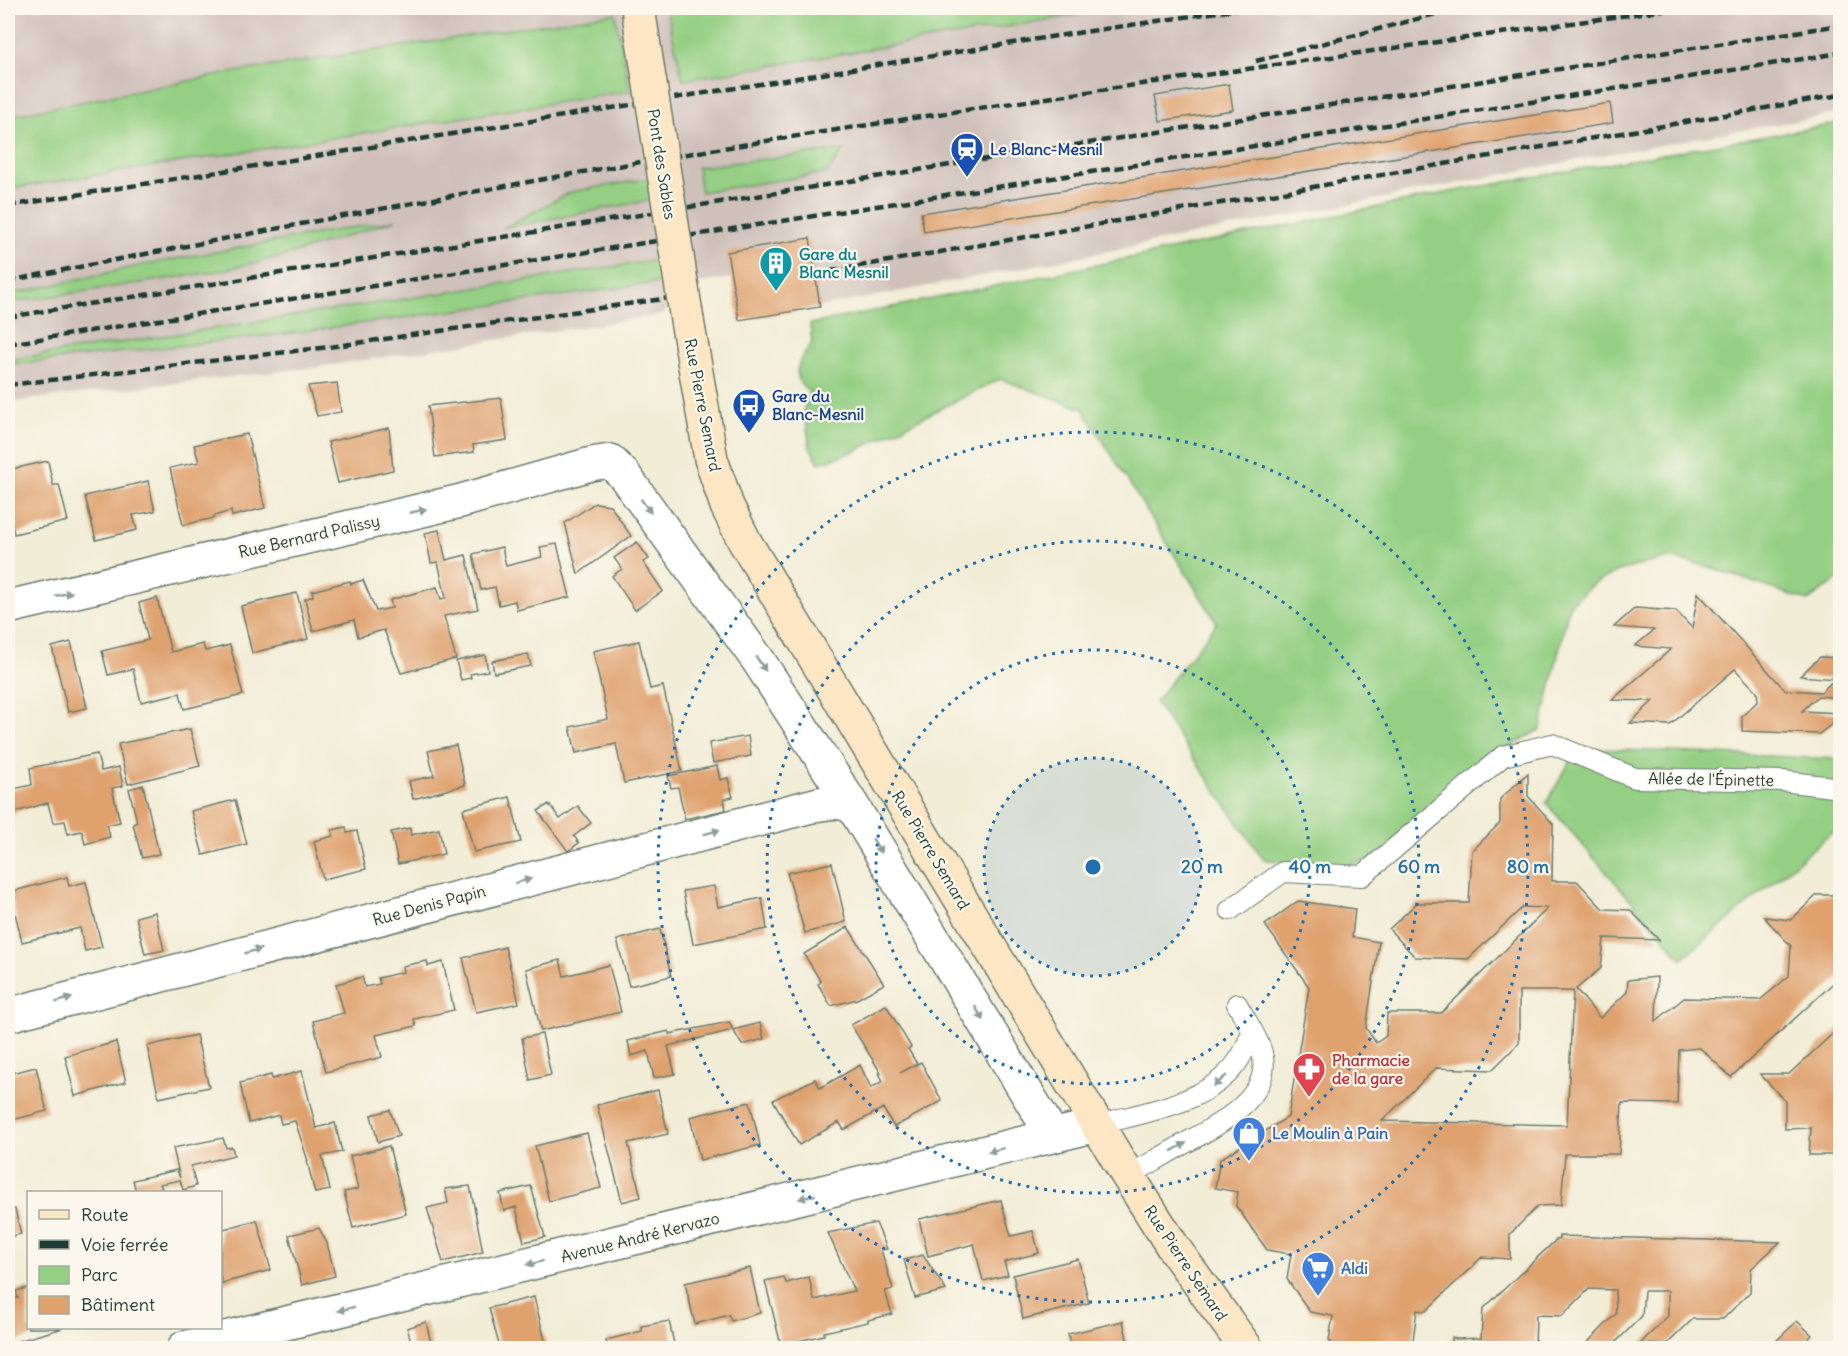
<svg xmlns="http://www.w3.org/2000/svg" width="1848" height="1356" font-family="Delius,sans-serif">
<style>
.industrial{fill:#cfc0ba}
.green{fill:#94cf83;stroke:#5a865c;stroke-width:1.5}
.building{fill:#dfa16e;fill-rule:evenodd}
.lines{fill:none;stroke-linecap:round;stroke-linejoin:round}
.lane-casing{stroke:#697b6d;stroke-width:22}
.street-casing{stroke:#697b6d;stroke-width:36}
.secondary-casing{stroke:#697b6d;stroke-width:36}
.lane{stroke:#fff;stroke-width:20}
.street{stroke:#fff;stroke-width:33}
.secondary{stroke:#fce6c4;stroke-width:33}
.rail{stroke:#1f3d34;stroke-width:4.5;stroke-dasharray:9 4.5;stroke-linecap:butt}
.secondary-bridge-casing{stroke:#697b6d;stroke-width:36;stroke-linecap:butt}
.secondary-bridge{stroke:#fce6c4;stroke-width:33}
.oneway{fill:#8f9e9a}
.ring{fill:none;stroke:#1f6fb2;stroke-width:3;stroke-dasharray:3 6}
.labels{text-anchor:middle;stroke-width:4.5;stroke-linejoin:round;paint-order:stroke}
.transit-label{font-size:16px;font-weight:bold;fill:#164399;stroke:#fbf7ec;text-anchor:start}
.street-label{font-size:16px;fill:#1f3d34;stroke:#fbf7ec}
.culture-label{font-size:16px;font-weight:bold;fill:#0d838f;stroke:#fbf7ec;text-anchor:start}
.health-label{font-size:16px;font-weight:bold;fill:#be3a42;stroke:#fbf7ec;text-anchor:start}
.shop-label{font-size:16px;font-weight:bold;fill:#366cbe;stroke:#fbf7ec;text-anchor:start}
.centre{fill:#1f6fb2;stroke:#fbf7ec;stroke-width:3}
.ring-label{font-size:18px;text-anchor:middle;font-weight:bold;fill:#1f6fb2;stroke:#fbf7ec;stroke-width:4.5;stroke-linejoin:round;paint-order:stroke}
</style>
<rect width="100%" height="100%" fill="#fbf7ec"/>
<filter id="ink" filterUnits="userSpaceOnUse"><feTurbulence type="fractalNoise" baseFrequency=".0167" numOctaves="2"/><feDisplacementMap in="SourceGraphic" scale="12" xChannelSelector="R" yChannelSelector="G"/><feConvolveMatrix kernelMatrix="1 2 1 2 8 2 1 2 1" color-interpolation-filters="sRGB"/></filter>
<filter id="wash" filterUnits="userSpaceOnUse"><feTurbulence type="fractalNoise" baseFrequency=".008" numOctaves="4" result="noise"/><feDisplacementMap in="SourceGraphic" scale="24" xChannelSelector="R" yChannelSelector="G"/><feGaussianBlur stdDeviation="1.35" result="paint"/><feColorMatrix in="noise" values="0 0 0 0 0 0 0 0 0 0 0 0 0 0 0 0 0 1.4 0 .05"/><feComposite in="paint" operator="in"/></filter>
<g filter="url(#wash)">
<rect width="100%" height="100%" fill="#f2edd7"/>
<path class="industrial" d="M8,8H1840V113L1603,155L820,307L731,278L696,284L661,315L318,367L8,402Z"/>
<path class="green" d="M666,8H1121L683,80Z
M615,13L630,91L8,189V116L235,72Z
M1840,123V578L1808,601L1706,566L1668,558L1618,571L1593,584L1569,606L1541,729L1493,756L1379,855L1345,867L1291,863L1263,859L1155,702L1217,623L1083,409L1000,379L853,452L819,463L810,447L804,409L809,392C788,375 799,361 812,343L810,324L1455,191Z
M844,150L827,173L701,192L697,167Z
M652,178V200L503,228L571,192Z
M396,220L285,256L213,272L8,303V295L147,264Z
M657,260L661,282L293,333L8,365V360Z
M1578,748L1840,759V826L1682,959L1546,803Z"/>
<g id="blocks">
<path class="building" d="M1229,84L1233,110L1160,121L1155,96Z
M1610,103L1613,123L924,232L921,213Z
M810,238L820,307L739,320L727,252Z
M337,383L341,412L317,416L308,386Z
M501,398L507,440L473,445L474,452L435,457L428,406Z
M389,428L393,470L338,483L328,442Z
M247,434L265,508L232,516L231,511L214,516V518L183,525L170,468L199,462L194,445Z
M48,461L53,485H59L68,521L14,534L8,508V470Z
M148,481L155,511L133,515L137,530L96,540L85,496Z
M595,503L610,505L631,536L578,574L565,523Z
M439,530L446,560L466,555L478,609L444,616L456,659L401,673L384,630L358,637L354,620L313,631L305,599L313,596L312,591L350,581L351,584L363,580L376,611L392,608L390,600L437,587L441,599L446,598L438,562L431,563L425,533Z
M637,542L649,559L643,562L663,591L635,610L612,576L622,569L614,558Z
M557,544L570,597L517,610L515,601L499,605L495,587L481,590L473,554L502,547L506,566L542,557L540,547Z
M297,593L308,639L252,653L241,606Z
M1698,593L1785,690L1821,692L1835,679L1800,676L1820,657L1840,658V698L1818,696L1802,711L1840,713V718L1819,734L1742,731V716L1758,701L1757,692L1735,669L1670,725L1630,723L1653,701L1612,700L1671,649L1635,646L1654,630L1614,627L1635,608L1676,611L1692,628Z
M157,598L171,652L203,644L205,651L230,645L243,695L184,709L180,693L141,702L133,669L108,675L102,651L148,640L139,603Z
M639,641L650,689L663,686L682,771L624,783L616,744L576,753L570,727L608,719L593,651Z
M71,642L87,708L68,712L52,647Z
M528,654L531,666L494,673L492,661Z
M485,655L488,671L470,674L471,678L461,680L456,661Z
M190,729L200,766L128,784L118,744Z
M748,736L751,756L713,763L709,743Z
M456,745L465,785L413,799L409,781L434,776L428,751Z
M97,754L101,771L119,767L123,786L112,788L120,822L107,825L110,837L85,844L82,831L68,834L65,821L53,823L48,803L8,814V790L32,785L30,768Z
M717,766L720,780L728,778L733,797L724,799L726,810L685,819L678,787L671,788L668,776Z
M1528,773V796L1553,824L1552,881H1577L1603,909L1630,910L1659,940L1604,938L1601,968L1576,989L1600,1018L1627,992L1628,980L1657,977L1656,1021L1684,998L1760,1000L1789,976L1791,946L1764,917L1791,920L1817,895H1840V977L1731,1077L1700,1048L1679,1050L1677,1104L1622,1103L1619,1154H1565L1561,1205L1538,1206L1510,1234V1259L1482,1257L1426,1311L1417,1310L1412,1348H1335L1329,1340L1333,1316L1310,1312L1287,1279L1291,1254L1267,1250L1236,1206L1238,1192L1215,1188L1220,1159L1288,1117L1309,987L1265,925L1298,901L1355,909L1352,937L1379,942L1366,1028L1376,1043L1386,1036L1387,1013H1441L1548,908L1523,907L1468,959L1415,957L1389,929L1417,903H1469L1472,851L1500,823V799ZM1519,991H1573L1567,1125L1382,1121L1436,1068L1492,1070L1519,1043Z
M143,785L159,854L142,858L133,824L137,822L129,789Z
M510,797L521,842L474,852L463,809Z
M235,800L247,844L203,855L191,811Z
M549,804L560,819L578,806L591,823L574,836L579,843L568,851L538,811Z
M346,827L347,833L357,831L366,869L323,879L314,841L333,836L332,830Z
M410,828L411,835L439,829L444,854L398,864L391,832Z
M832,863L846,922L805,933L787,873Z
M67,877L69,886L86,882L102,947L85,951L80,928L22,942L10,892Z
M714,886L718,907L762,898L767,929L693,944L683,891Z
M155,912L164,950L145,954L136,917Z
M848,927L884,984L857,999L831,1006L818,984L821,982L804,954Z
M660,929L671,976L629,986L617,940Z
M505,947L519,1003L476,1012L463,958Z
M560,960L564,976L609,965L621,1012L541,1031L526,969Z
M427,961L428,966L443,962L454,1010L414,1019L416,1026L376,1035L382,1057L326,1072L313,1021L344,1013L336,984L362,977L365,987L380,984L378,978L403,972L402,966Z
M886,1005L911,1047L908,1049L917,1064L900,1073L921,1062L942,1101L894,1127L883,1108L844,1130L839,1122L799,1145L773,1100L815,1079L820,1088L860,1065L871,1088L883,1081L879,1073H881L851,1025Z
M729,1022L733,1030L668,1046L675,1074L654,1078L648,1051L631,1056L628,1041L669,1031V1034Z
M760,1023L764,1039L742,1045L733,1030Z
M1840,1027V1183H1838L1837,1155H1809L1811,1128L1785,1129V1101L1760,1074H1789Z
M542,1034L551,1075L530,1080L522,1038Z
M196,1035L209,1087L159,1098L147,1046Z
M116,1042L126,1082L75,1096L65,1056Z
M36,1067L47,1111L8,1121V1074Z
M302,1071L316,1128L335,1123L342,1152L322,1156L330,1190L315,1193L307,1161H308L295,1121L281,1124L279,1115L249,1123L240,1083L271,1075L272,1079Z
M658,1090L668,1134L628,1143L641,1197L622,1202L597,1105Z
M750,1102L760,1145L700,1160L690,1117Z
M390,1110L399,1136L378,1142L371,1115Z
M587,1133L601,1188L549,1201L535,1146Z
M223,1138L226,1148L232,1147L234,1155L191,1166L196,1186L183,1190L180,1180L160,1184L162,1189L136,1192L133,1180L177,1170L180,1178L173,1148Z
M389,1146L406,1214L353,1228L344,1192L358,1189L350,1156Z
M470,1186L483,1252L443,1262L427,1208L448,1203L445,1189Z
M531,1186L545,1237L524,1242L516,1207L504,1211L500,1193Z
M1001,1200L1011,1236L1033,1231L1039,1253L1004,1262L1008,1275L983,1281L974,1244L928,1256L919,1219Z
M15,1209L21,1234L12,1236L8,1211Z
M257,1220L271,1270L222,1283L220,1276V1230Z
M876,1223L887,1249L881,1250L893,1289L885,1291L892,1314L868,1320V1322L824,1332V1335L781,1345L765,1281L784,1277L786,1283L809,1277L814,1300L854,1291L828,1233Z
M319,1228L327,1243L335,1276L302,1285L289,1235Z
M1559,1236L1780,1242L1751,1269L1750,1292L1723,1319H1693L1666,1345L1640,1344L1668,1316V1291H1644L1642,1316L1614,1344L1587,1343L1616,1314L1615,1290L1589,1289L1562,1316L1536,1315L1535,1348H1452V1337L1456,1339L1481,1338L1483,1309L1556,1240L1559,1239Z
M923,1255L946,1290L915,1298L904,1260Z
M1078,1259L1089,1303L1023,1319L1013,1275Z
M750,1268L760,1313L731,1321L729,1315L695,1324L685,1283Z
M28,1288V1328H63L8,1344V1300L18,1298L16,1291Z
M534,1297L547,1348H500L489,1308Z
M669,1321L675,1348H597L607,1345L606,1340L642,1331L641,1326Z
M1123,1321L1129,1348H1071L1068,1334Z
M1797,1321L1812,1335L1799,1348H1769Z
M426,1322L432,1348H413L407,1328Z"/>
</g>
</g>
<g filter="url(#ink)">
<use href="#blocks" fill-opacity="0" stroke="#697b6d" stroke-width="1.5"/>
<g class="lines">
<defs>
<path id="lane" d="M1230,910L1283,872L1362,876L1503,756L1552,744L1635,778L1783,781L1840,788
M1097,1125C1144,1112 1213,1103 1240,1058C1245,1050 1248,1041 1252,1033
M1128,1176C1145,1166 1163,1156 1180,1146C1211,1129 1275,1098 1262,1053C1259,1039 1244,1017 1237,1004"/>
<path id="street" d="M8,607L461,501L591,464L610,461L624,475L758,660L852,805L1053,1136
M8,1015L819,804L836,802L852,805
M184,1348L1097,1125"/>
<path id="secondary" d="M687,320L711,459L727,506L745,542L1128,1176L1173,1247L1246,1348"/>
</defs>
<use href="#lane" class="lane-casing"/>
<use href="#street" class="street-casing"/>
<use href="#secondary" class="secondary-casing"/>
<use href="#lane" class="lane"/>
<use href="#street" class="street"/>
<use href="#secondary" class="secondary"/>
<path class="rail" d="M1256,61L1459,8
M8,206L1050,37L1245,8
M831,271L1840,95
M8,281C236,236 464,192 693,153C1020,99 1349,55 1677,8
M8,317L993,158L1840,25
M8,344L1840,53
M8,385L329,347L697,294"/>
<defs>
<path id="secondary-bridge" d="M638,8L687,320"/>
</defs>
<use href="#secondary-bridge" class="secondary-bridge-casing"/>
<use href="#secondary-bridge" class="secondary-bridge"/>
</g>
<defs><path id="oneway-solid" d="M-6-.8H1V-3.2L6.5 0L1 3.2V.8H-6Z" transform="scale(1.5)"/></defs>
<g class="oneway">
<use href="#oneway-solid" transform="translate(646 506) rotate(54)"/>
<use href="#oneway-solid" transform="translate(418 511) rotate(-13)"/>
<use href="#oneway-solid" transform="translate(64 594) rotate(-13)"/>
<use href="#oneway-solid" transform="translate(761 664) rotate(56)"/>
<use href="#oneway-solid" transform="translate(712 832) rotate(-15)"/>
<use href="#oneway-solid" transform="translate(877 846) rotate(59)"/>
<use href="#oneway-solid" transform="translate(523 881) rotate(-15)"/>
<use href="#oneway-solid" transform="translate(253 951) rotate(-15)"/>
<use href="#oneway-solid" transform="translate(64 1000) rotate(-15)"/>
<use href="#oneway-solid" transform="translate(979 1013) rotate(59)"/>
<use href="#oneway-solid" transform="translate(1220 1081) rotate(139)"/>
<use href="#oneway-solid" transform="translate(1179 1147) rotate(-29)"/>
<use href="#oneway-solid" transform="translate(996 1150) rotate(166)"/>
<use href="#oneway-solid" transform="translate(807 1197) rotate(166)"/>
<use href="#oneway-solid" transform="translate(535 1263) rotate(166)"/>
<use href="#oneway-solid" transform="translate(346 1309) rotate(166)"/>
</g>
</g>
<circle cx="1093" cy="867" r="109" fill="#1f6fb2" fill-opacity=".12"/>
<g class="ring">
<circle cx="1093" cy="867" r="109"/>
<circle cx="1093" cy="867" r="217"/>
<circle cx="1093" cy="867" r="326"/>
<circle cx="1093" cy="867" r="435"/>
</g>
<defs>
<symbol id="station-pin" viewBox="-11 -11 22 30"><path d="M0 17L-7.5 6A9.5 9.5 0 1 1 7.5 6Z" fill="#1a4fb4" stroke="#fbf7ec"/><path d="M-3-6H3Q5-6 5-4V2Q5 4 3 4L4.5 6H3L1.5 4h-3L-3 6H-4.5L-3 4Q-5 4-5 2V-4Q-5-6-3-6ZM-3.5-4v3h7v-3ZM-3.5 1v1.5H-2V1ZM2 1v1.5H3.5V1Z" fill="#fff"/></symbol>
<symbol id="building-pin" viewBox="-11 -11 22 30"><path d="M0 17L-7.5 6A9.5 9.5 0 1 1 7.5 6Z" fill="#0f9aa8" stroke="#fbf7ec"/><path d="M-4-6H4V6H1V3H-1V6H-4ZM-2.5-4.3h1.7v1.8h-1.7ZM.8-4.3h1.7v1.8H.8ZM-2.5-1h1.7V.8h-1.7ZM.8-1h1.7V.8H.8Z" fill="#fff"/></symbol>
<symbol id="bus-pin" viewBox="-11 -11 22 30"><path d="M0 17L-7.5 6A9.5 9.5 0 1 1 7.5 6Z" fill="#1a4fb4" stroke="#fbf7ec"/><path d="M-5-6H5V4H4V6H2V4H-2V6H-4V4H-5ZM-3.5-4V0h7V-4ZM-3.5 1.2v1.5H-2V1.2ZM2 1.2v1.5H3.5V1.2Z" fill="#fff"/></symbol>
<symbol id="pharmacy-pin" viewBox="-11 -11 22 30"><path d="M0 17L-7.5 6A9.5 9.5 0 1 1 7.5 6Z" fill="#e0444e" stroke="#fbf7ec"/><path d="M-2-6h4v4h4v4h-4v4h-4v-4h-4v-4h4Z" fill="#fff"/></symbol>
<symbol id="shop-pin" viewBox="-11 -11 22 30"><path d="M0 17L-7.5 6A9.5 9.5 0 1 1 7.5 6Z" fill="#3f7fe0" stroke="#fbf7ec"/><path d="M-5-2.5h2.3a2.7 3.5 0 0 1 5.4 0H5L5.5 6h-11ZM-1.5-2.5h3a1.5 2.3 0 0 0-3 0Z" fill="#fff"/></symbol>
<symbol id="supermarket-pin" viewBox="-11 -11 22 30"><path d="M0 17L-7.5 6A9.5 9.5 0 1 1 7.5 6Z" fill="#3f7fe0" stroke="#fbf7ec"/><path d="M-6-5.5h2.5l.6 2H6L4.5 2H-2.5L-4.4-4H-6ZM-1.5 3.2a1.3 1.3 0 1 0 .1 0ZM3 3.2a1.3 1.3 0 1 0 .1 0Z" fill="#fff"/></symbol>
</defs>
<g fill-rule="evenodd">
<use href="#station-pin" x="948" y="130" width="38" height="52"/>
<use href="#building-pin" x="757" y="244" width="38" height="52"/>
<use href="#bus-pin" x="730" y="386" width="38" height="52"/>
<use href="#pharmacy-pin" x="1290" y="1050" width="38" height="52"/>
<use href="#shop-pin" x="1230" y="1114" width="38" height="52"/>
<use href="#supermarket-pin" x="1299" y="1249" width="38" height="52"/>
</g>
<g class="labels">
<g class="transit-label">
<text x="990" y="155">Le Blanc-Mesnil</text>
<text x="772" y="402">Gare du<tspan x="772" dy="18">Blanc-Mesnil</tspan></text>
</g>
<g class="street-label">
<text transform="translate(662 164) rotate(81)" y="6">Pont des Sables</text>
<text transform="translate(703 405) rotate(79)" y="6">Rue Pierre Semard</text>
<text transform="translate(309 536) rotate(-13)" y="6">Rue Bernard Palissy</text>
<text transform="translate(1711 779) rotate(1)" y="6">Allée de l'Épinette</text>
<text transform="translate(931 850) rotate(59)" y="6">Rue Pierre Semard</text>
<text transform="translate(429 905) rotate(-15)" y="6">Rue Denis Papin</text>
<text transform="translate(640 1237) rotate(-14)" y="6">Avenue André Kervazo</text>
<text transform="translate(1186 1263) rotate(56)" y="6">Rue Pierre Semard</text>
</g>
<g class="culture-label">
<text x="799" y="260">Gare du<tspan x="799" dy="18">Blanc Mesnil</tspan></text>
</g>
<g class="health-label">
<text x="1332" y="1066">Pharmacie<tspan x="1332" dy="18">de la gare</tspan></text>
</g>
<g class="shop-label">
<text x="1272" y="1139">Le Moulin à Pain</text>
<text x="1341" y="1274">Aldi</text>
</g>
</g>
<circle cx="1093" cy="867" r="9" class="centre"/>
<g class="ring-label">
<text x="1202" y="873">20 m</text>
<text x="1310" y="873">40 m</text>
<text x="1419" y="873">60 m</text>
<text x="1528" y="873">80 m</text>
</g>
<rect width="1848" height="1356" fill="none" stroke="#fbf7ec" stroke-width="30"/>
<rect x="27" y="1191" width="195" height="138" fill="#fbf7ec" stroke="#a3ada2" stroke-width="1.5"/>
<rect x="39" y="1210" width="30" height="9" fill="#fce6c4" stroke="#a3ada2" stroke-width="1.5"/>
<text x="81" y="1221" font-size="18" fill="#1f3d34">Route</text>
<rect x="39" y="1240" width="30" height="9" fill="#1f3d34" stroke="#a3ada2" stroke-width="1.5"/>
<text x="81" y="1251" font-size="18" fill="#1f3d34">Voie ferrée</text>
<rect x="39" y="1266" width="30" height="18" fill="#94cf83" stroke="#a3ada2" stroke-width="1.5"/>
<text x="81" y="1281" font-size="18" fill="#1f3d34">Parc</text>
<rect x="39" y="1296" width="30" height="18" fill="#dfa16e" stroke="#a3ada2" stroke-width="1.5"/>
<text x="81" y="1311" font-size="18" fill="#1f3d34">Bâtiment</text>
</svg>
